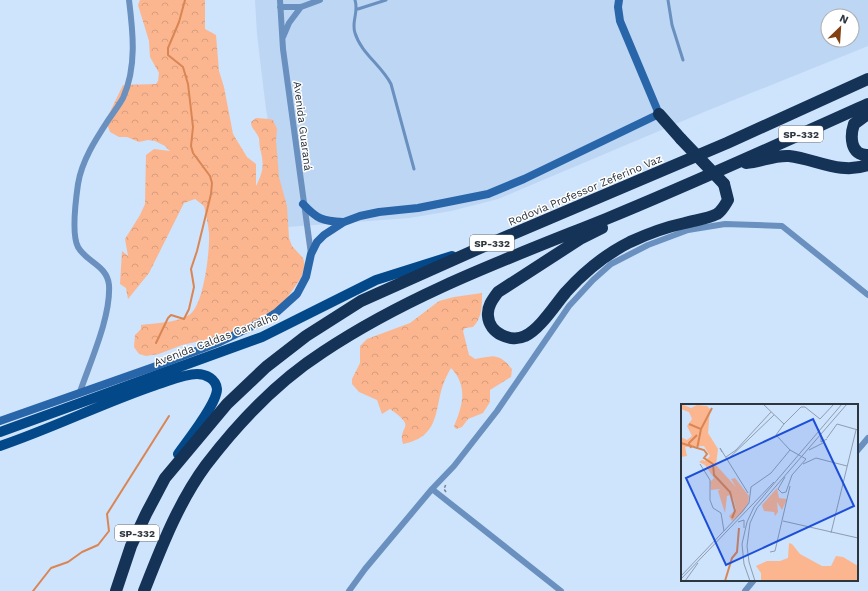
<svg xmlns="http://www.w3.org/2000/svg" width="868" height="591" font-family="'Work Sans',sans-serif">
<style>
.built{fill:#bdd6f4;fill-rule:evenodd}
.forest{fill:url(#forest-crowns)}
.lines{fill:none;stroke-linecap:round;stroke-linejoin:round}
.stream{stroke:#da8654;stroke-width:2}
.path{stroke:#768494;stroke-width:1.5;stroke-dasharray:3 2;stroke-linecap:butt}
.lane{stroke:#6990be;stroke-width:3}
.street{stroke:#6990be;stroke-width:6}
.secondary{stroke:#2966a9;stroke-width:8}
.primary{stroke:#03498a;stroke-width:10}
.highway{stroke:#143356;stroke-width:12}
.highway-bridge{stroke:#143356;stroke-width:12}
.labels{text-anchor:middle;stroke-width:3;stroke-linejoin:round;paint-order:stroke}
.shield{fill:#fff;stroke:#6c7278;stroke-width:1}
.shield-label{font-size:10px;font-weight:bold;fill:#2d353e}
.street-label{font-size:11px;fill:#2d353e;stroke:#fff}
.inset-river{fill:none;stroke:#da8654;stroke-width:2}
.inset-road{fill:none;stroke:#8e9db0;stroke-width:1}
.view{fill:#1d4ed8;fill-opacity:0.15;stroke:#1d4ed8;stroke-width:2}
.inset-edge{fill:none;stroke:#2d353e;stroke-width:2}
</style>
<defs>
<pattern id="forest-crowns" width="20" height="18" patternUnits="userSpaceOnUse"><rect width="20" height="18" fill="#fbb68f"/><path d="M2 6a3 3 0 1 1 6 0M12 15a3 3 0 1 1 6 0" fill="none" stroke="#d79d7c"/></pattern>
</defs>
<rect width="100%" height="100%" fill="#cee3fc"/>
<path class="built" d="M255,0H868V46L704,112L498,199L451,211L409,218L287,227L266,109L257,34ZM828,16H852V40H828Z"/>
<path class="forest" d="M140,0H205V29L216,35L219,71L224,87L233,134L247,157L256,164V186C264,170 264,164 260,148C259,144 260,139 258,136C255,130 251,128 251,122L256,118L269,119L273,120L277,129L276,140L279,177L287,206L289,238L292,246L303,258L305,265L301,278L282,305L274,311L231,334L182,345L159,354L146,356L139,354L134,347L135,335L141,329V325C156,323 175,323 189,315C204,306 210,250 209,233C208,223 206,215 204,206L195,199L184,203L149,273L128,299L126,288L120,284L122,251L128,256L125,239L140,215L145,204L146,155L154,149L170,151L165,146L155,141L148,140L139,142L127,137H119L110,132L107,124L108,116L123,85L156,84L158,81L159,73L150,57L149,41L138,5Z
M482,293C482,306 482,318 473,327L465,328L463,331L469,355L475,359C494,356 499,353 512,369L511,377L490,390V402L483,413L468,419L462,427L456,429L454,426C463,405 468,386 451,368C448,373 445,379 443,385C436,404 439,428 418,439C413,441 409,443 403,444C397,425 419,429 390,409L382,414L377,400L359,392L352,384V379L360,363V346L367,339L410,323L439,301L454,297Z"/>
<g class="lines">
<path class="stream" d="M156,343L168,318L171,315L184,319L189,309L194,287L191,269L197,251L211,194L212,183L210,176L193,153L191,146L193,127L188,84L183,67L168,55V48L179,22L185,0
M33,591L51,568L68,562L82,552L98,545L109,531L107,514L169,416"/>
<path class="path" d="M446,492L444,489L446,484"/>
<path class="lane" d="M355,0C359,13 351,21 355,33C361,53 382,66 391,84L414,169
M668,0L672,25L683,60
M358,9L386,0"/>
<path class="street" d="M280,0L283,49L311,254
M280,7H301L320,0
M283,37L289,23L301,7
M80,392C90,362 111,317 109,285C107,265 86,262 78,247C71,234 76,198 78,184C82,160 96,139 109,119C114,112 119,105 123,98C137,67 133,32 129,0
M857,451L868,438
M432,489L561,591
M349,591L365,569L432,489L454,466L497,411L569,306L593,280L611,264L648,245L688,230L725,224L782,226L868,295
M745,591L754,580"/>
<path class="secondary" d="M303,204C317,219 322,221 343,222
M0,421L159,365L220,342L263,321L277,312L297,294L306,277L311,254L317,242L324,235L344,222L360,216L379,212L418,208L488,194L524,179L659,114L620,21L618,7L619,0"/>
<path class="primary" d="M0,432L262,337L376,280L452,256
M0,446C53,428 103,403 156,385C169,381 184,374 197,374C206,374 216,379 217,389C217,404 187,441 178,454"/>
<path class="highway" d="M659,114L681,139
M868,114L854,124C850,136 850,156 868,155
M746,163C761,162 773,155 789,156C816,159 840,175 868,165
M602,228L580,239L498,292C492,300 487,307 488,316C489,333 511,343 525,336C540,329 555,305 566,292C584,272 606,254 630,242C647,234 666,227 685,223C695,220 707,219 717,214C722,211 725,205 728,200L724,184
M116,591L131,546L146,514L165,478L227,404L266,367L306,336L361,301L482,247L727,143L868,79
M144,591C161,548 178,503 206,465C238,423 278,381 323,352C410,294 509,258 606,219C694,183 781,143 868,104"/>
<path class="highway-bridge" d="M681,139L724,184"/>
</g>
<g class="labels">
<g class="shield">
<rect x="779" y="126" width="44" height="16" rx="3"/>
<rect x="470" y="235" width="44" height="16" rx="3"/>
<rect x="115" y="525" width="44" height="16" rx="3"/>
</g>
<g class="shield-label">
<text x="801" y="138">SP-332</text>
<text x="492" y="247">SP-332</text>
<text x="137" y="537">SP-332</text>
</g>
<g class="street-label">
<text transform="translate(303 126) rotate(83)" y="4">Avenida Guaraná</text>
<text transform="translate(585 190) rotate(-23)" y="4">Rodovia Professor Zeferino Vaz</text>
<text transform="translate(216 339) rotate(-21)" y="4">Avenida Caldas Carvalho</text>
</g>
</g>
<g transform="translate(681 404)">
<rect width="177" height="177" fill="#cee3fc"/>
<path d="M0,0L10,4L16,1L26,2L29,5L27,29L37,45L35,61L55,83L50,75L54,74L68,92L67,100L62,108L51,117L48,112L55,105L52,94L49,91L46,92L44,109L37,87L39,85L30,86L29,78L33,74L24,61L18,58L21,56L24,57L29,52L23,42L4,43L6,52L0,53V33L6,36L11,32L6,22L11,15L8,8L0,5ZM96,84L98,94L106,95L101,106L96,98L97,108L94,112L93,108L83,107L81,101ZM108,139L111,140L119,150L141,162H150L155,152L162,153L177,162V177H80V169L75,162L86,157H99L107,154Z" fill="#fbb68f"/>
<path class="inset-river" d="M8,20L20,25L16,45M20,25L31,4M0,39L23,46L26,50L23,54L32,60L33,71L49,88L54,107L51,114M10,44L8,39L16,31M44,177L51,154L56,148L58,124"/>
<path class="inset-road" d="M82,0L103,20M140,32V38L146,35M146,34L156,20L177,26M128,46L144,38M41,48L39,44L67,89M45,53L55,46L90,8M46,56L93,11M19,60L29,76V96L32,104L40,109L43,127M122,60L135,54L166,62M104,73L97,85L101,89L105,88L111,71L125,55L109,46M102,117L177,134M57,118L63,116V124M150,129L175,26M89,148L94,147L109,82M0,172L60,109L68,99L70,83L90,69L109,46L95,31L103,20L120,3H124L139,15L153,0M0,175L93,78M4,177L17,159M69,177L63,160L61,140L66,118L73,103L161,0M74,177L68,158L66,142L69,119L76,104L166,0"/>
<path class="view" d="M132,15L173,102L45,161L5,74Z"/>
<rect width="177" height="177" class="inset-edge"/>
</g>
<g transform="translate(840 28) rotate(25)"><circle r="19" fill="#ffffff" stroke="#abaeb2"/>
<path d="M0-3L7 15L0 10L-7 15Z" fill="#834010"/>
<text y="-6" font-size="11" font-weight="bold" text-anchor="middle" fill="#2d353e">N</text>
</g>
</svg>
